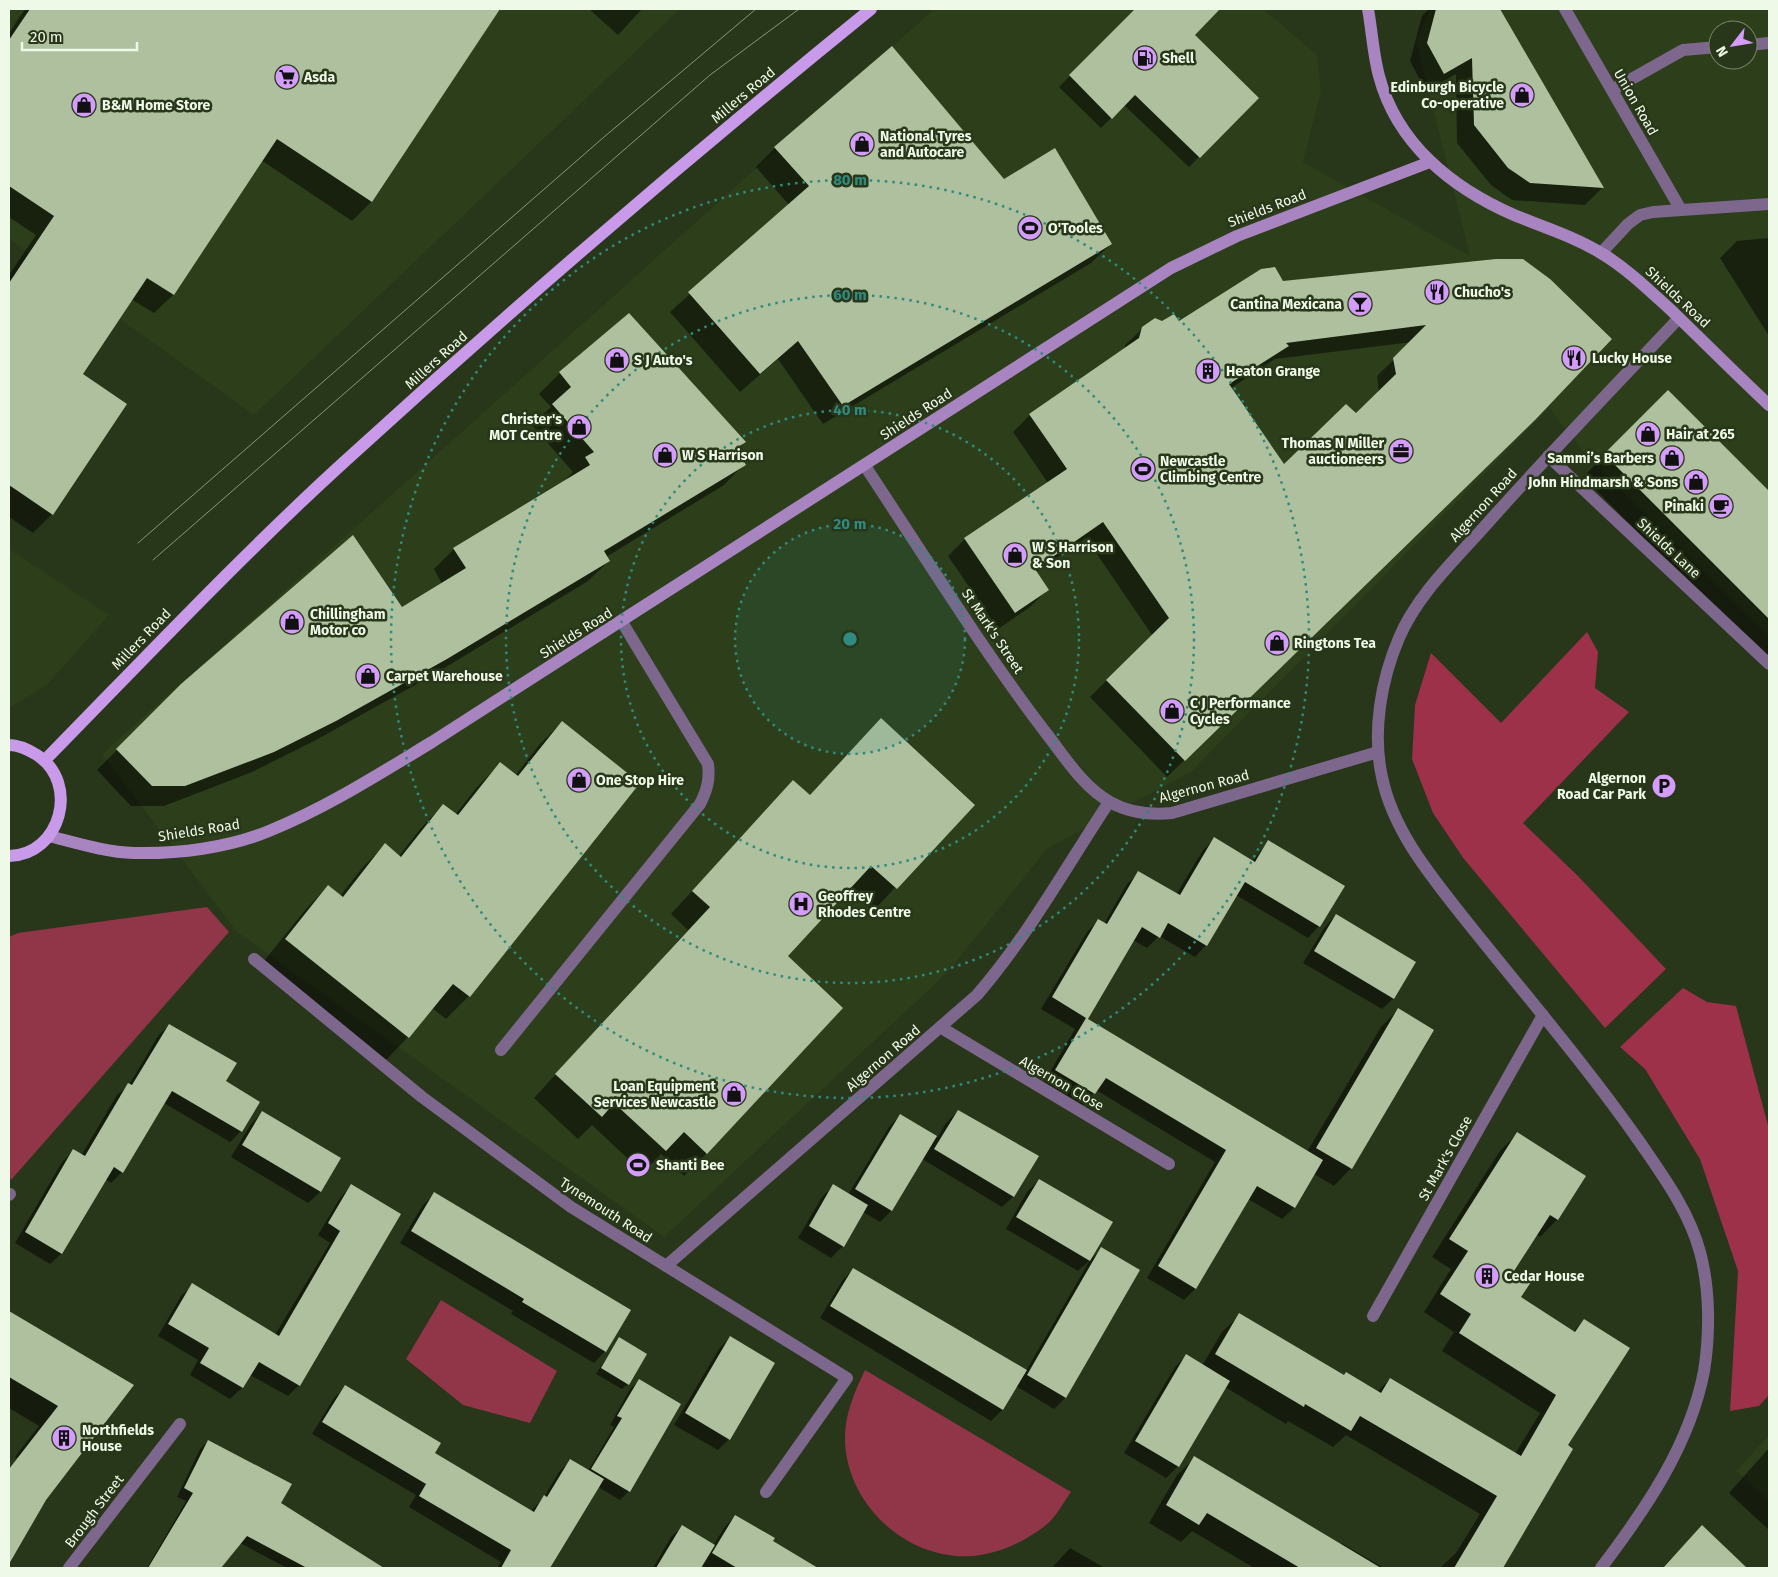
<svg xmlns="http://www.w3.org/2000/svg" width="1778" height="1577" font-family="'Fira Sans',sans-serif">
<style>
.built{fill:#2c3e1a;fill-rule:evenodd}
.green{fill:#913548}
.forest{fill:#9c3149}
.shadow{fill:#0007;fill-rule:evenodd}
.building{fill:#aec09e;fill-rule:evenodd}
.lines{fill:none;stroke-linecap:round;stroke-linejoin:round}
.street{stroke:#7d678d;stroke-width:12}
.secondary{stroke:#a884c1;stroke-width:12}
.primary{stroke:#c89ae9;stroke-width:12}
.tram{stroke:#89957d;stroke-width:1}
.ring{fill:none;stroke:#318a80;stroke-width:2.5;stroke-dasharray:2.5 5}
.labels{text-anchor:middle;stroke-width:5;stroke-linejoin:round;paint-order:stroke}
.poi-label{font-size:14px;font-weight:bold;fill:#eff9e7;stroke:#283619;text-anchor:start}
.street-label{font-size:14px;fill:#eff9e7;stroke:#283619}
.centre{fill:#318a80;stroke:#283619;stroke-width:2.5}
.ring-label{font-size:15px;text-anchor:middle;font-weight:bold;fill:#318a80;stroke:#283619;stroke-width:5;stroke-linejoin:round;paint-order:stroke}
</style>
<rect width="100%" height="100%" fill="#283619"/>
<path class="built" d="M9,9H680L254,415L9,239Z
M934,9H1263L1317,55L1321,91L1303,162L1470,256L1416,41L1430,9H1769V636L1585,454L1549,408L1191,772L1048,848L947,973L664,1237L237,932L102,754ZM1718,30H1748V60H1718Z
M9,549L109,615L47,685L9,708Z
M1769,1435V1501L1736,1471Z"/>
<path class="green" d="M207,907L229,932L11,1180L9,1175V937L18,933Z
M441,1300L557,1371L530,1423L463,1405L406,1359Z
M865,1370L1071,1492C1063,1503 1056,1517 1046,1525C1026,1541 999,1554 973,1556C909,1561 848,1507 845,1442C844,1416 854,1393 865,1370Z"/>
<path class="forest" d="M1587,632L1598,652L1595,688L1629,712L1523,823L1578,876L1666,969L1605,1028L1464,859L1433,813L1412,759L1415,705L1431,653L1501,723Z
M1683,988L1707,1002L1736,1006L1769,1129V1395L1759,1406L1730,1411L1738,1271L1700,1159L1645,1069L1620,1047Z"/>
<path class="shadow" d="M25,9H498L371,202L352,221L261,160L173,295L154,313L131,299L81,375L52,514L33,533L9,517V275L36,235L9,217V33Z
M589,9H642L618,35Z
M1137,9H1202L1210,17L1193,35L1257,98L1189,167L1124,105L1101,128L1059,87Z
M1429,9H1498L1602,188L1585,205L1512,200L1491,185L1457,143L1456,74L1426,91L1410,61L1422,16Z
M775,148L1003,181L1111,244L1091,263L823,424L778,359L740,392L670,312L789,205L756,167Z
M1769,238V336L1720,258L1737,241Z
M1496,260L1517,436L1167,777L1090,697L1152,635L1086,538L1036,572L1047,590L1030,607L998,629L948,556L965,539L1048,483L1013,432L1030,415L1124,350L1125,345L1143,328L1162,322H1178L1282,282ZM1412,342L1377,376L1379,392L1356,415L1284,466L1231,388L1275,359Z
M629,315L744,442L736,450L744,464L724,485L606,557L609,561L588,581L426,679L314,741L252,772L164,806H131L97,770L182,685L401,609L442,584L434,569L454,549L567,481L566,479L573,472L532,425L551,407L539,394L560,373Z
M1668,392L1769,493V664L1583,477Z
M881,719L973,805L873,911L848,888L786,956L707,1153L684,1176L661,1154L643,1173L592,1125L578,1139L534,1098L688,930L671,914L771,805L809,796Z
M562,722L638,783L469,996L446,1019L432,1008L408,1037L386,1060L263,962L306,909L328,886L340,896L363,867L385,845L399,856L421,828L443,805L455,815L477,787L500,764L515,776L539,745Z
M1214,839L1252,862L1268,842L1319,926L1308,938L1236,895L1206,945L1195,957L1159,936L1147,948L1133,940L1086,1019L1307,1152L1381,1027L1398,1010L1351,1168L1334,1186L1314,1174L1294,1208L1282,1219L1248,1199L1195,1289L1184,1300L1147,1278L1215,1162L1096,1090L1083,1105L1044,1082L1075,1029L1041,1009L1087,932L1098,921L1104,924L1127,884L1139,873L1176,895L1203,850Z
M1336,915L1394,998L1382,1009L1303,963L1325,927Z
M169,1025L224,1082L241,1131L230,1142L164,1103L122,1172L111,1183L105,1179L61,1254L50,1264L15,1243L62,1162L73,1151L81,1156L117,1095L129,1085L158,1036Z
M958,1111L1014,1196L1002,1207L922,1159L891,1211L880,1222L863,1212L843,1246L831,1258L798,1238L822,1197L833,1186L848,1195L889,1127L900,1115L937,1138L946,1123Z
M262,1113L340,1159L320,1192L308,1203L231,1157L251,1124Z
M1517,1134L1584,1177L1557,1220L1540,1237L1536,1234L1513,1272L1519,1297L1573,1332L1584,1320L1566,1446L1571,1449L1501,1568H1440L1456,1553L1480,1514L1346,1435L1333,1447L1288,1421L1286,1424L1225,1387L1178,1466L1166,1478L1124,1453L1175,1367L1186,1356L1202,1366L1222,1332L1240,1315L1343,1376L1377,1392L1390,1379L1515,1454L1540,1413L1442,1351L1454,1332L1424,1312L1451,1269L1432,1257L1500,1151Z
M1039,1180L1090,1260L1102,1249L1065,1398L1054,1409L1016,1386L1002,1410L991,1421L820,1318L842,1281L853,1269L1026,1371L1090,1260L1078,1271L1006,1229L1027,1192Z
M351,1186L400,1214L299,1385L288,1396L250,1375L242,1388L230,1399L190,1375L198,1360L158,1336L181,1296L193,1285L275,1335L330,1243L318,1235L340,1198Z
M434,1194L605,1351L594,1363L511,1314L513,1311L400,1243L423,1205Z
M9,1312L132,1386L53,1484L15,1457L39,1426L9,1408Z
M730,1337L729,1439L718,1450L674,1425L719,1349Z
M619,1339L628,1384L622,1389L596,1374Z
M639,1381L629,1491L620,1500L598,1487L549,1568H497L501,1562L409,1507L416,1495L312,1434L334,1398L345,1387L434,1453L531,1511L544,1497L559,1472L570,1461L588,1471L614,1427L610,1425L630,1389Z
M208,1441L279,1504L383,1568H287L240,1543L219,1568H147L186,1501L177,1497L200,1449Z
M1769,1448V1530L1729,1493Z
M1195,1458L1339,1545L1341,1543L1384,1568H1254L1192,1531L1181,1542L1149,1523L1177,1475Z
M9,1471L48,1494L9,1561Z
M735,1516L771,1542L815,1568H707L701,1565L699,1568H653L671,1537L682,1527L713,1546L724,1528Z
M1702,1526L1745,1568H1662Z
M1070,1548L1103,1567L1102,1568H1052Z"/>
<path class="building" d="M30,9H500L372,202L277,139L174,295L147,278L83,374L127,404L53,515L9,485V283L54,216L9,186V40Z
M1135,9H1220L1195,35L1259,98L1200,158L1135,95L1112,119L1069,75Z
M1436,9H1500L1604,188L1530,183L1508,168L1474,125L1472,58L1444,74L1427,43Z
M892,46L1004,179L1055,148L1112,244L843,406L798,341L760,374L688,292L809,186L774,147Z
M1496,259H1523L1550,279L1612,339L1536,419L1185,761L1106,680L1169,618L1103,522L1035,569L1049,590L1015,613L964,538L1067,469L1029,414L1139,338L1142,327L1155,318L1162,321L1174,314L1179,321L1261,269L1275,267L1283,281ZM1426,325L1393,358L1396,374L1356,413L1346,404L1284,464L1229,384L1289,346L1286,343Z
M629,313L746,442L736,448L746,465L604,551L610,561L447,659L336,721L274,752L185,786H152L116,749L181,684L353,535L402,607L466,568L453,548L590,465L585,457L594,452L552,404L571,387L559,372Z
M1668,390L1769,491V619L1604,454Z
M881,718L975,805L897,889L871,866L788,956L843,1008L707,1154L684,1132L666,1151L614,1103L602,1117L555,1074L710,907L692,891L793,780L810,795Z
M562,721L640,783L470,997L453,984L409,1038L285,939L328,885L343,897L385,843L401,857L443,804L458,815L500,762L518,776Z
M1214,837L1255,862L1268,840L1345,886L1320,927L1245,882L1207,946L1168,923L1160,938L1142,927L1088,1019L1323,1160L1295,1208L1257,1186L1196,1289L1158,1266L1226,1150L1106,1078L1095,1094L1055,1070L1086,1018L1052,997L1098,919L1107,924L1138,871L1180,895Z
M1336,914L1416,962L1394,999L1314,951Z
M1398,1008L1434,1030L1352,1169L1316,1148Z
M169,1024L237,1063L226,1081L260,1102L242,1132L172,1091L123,1173L114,1167L62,1254L25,1232L73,1149L85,1156L128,1083L132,1085Z
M958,1110L1039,1156L1014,1197L934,1149Z
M262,1111L341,1158L321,1192L242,1145Z
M900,1114L937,1136L892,1211L855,1189Z
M1517,1132L1586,1176L1558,1220L1550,1215L1514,1271L1531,1282L1521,1297L1575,1332L1584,1319L1630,1348L1568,1445L1573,1449L1503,1568H1454L1497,1496L1360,1416L1351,1431L1305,1404L1304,1407L1215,1354L1239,1313L1344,1375L1346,1372L1381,1393L1390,1378L1521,1456L1556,1395L1459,1333L1471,1314L1440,1294L1468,1251L1449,1239Z
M1039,1179L1113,1222L1090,1261L1016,1217Z
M351,1184L401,1214L300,1386L259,1362L243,1388L200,1363L209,1348L168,1324L192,1283L279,1336L340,1231L328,1223Z
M833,1184L868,1205L844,1247L809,1226Z
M434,1192L631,1310L606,1352L522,1302L524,1299L411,1231Z
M1101,1247L1140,1270L1066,1398L1027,1375Z
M853,1268L1027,1370L1003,1410L830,1306Z
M9,1311L134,1385L46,1500L9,1564V1469L58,1406L9,1377Z
M730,1336L775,1363L730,1440L685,1413Z
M619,1337L647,1354L629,1385L601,1368Z
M1186,1354L1230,1381L1179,1467L1135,1441Z
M639,1379L681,1404L630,1492L591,1469L622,1418L617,1416Z
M345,1385L441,1443L435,1453L534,1512L544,1495L547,1497L570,1459L604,1479L550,1568H501L511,1550L419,1496L426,1484L322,1422Z
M208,1440L292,1484L281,1503L384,1568H307L247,1536L221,1568H148L193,1493L184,1488Z
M1194,1456L1381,1568H1300L1207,1513L1199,1525L1166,1505Z
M735,1515L775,1538L773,1541L818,1568H737L712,1553Z
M682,1525L715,1545L701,1568H656Z
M1702,1525L1747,1568H1663Z"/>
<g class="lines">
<path class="street" d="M1565,9L1681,210
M1748,45L1769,43
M1612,90L1683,50L1718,47
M1601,253L1628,224L1640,215L1653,212L1769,204
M1548,456L1769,664
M865,466C924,555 981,648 1046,733C1064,756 1083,787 1110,802C1129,813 1150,815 1172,813L1378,752
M254,959L422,1097L571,1207L847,1378L766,1492
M940,1027L1169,1164
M501,1050L700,804C707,790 710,780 708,764L622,622
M9,1195L10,1194
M666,1266L977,995C1028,936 1066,867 1109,802
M1373,1316L1543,1015
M69,1568L180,1424
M1601,1568C1645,1510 1690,1445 1704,1371C1710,1334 1710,1289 1700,1252C1689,1211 1663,1176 1639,1141C1585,1064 1523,992 1464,918C1431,876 1393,831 1382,777C1372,732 1381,680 1399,638C1417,595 1454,561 1485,526C1548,455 1614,387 1679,318"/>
<path class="secondary" d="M1368,9C1372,31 1373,54 1379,76C1397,144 1452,188 1514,215C1543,227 1573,236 1601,253C1628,269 1651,292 1674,313C1706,344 1737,375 1769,405
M49,836C77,843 105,852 134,853C178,854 228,848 269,831C326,808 379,774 432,742L1171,268L1237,236L1430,162"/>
<path class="primary" d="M9,745C19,745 29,750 37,755C80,783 61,855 9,856
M45,760C143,660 240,557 343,463C515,306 691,155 871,9"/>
<path class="tram" d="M138,543L604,137L756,9
M153,560L710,75L799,9"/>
</g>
<circle cx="850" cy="639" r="115" fill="#318a80" fill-opacity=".12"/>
<g class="ring">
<circle cx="850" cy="639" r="115"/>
<circle cx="850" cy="639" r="229"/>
<circle cx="850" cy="639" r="344"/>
<circle cx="850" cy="639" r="459"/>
</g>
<defs>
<symbol id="fuel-disc" viewBox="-11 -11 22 22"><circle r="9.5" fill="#d49cfb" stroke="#283619"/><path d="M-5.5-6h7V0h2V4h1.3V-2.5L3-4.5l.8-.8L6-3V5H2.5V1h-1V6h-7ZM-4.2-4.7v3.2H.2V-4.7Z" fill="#111"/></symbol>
<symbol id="supermarket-disc" viewBox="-11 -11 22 22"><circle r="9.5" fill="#d49cfb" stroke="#283619"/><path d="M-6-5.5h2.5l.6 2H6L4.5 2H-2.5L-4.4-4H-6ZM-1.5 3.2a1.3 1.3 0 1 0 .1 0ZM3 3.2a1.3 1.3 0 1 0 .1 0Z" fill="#111"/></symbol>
<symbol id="shop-disc" viewBox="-11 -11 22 22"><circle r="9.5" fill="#d49cfb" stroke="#283619"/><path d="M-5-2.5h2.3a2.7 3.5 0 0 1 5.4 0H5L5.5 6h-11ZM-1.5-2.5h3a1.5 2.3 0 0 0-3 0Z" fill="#111"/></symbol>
<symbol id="stadium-disc" viewBox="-11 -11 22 22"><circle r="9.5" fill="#d49cfb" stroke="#283619"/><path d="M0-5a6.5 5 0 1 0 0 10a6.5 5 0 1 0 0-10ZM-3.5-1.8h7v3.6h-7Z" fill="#111"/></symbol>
<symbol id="restaurant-disc" viewBox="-11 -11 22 22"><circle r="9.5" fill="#d49cfb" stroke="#283619"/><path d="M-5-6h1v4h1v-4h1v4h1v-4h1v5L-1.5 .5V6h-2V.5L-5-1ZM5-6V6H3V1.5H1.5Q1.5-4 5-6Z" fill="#111"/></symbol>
<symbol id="bar-disc" viewBox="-11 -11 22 22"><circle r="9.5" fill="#d49cfb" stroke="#283619"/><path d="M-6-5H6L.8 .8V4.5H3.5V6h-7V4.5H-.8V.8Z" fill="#111"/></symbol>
<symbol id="building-disc" viewBox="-11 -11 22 22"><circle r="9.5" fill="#d49cfb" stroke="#283619"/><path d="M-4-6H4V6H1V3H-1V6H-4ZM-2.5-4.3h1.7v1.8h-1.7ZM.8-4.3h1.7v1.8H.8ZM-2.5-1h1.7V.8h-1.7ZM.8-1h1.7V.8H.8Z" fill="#111"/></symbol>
<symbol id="office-disc" viewBox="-11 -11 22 22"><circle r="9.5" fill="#d49cfb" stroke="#283619"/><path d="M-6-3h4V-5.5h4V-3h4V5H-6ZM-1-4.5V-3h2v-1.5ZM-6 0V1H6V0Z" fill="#111"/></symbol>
<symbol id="cafe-disc" viewBox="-11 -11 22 22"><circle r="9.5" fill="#d49cfb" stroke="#283619"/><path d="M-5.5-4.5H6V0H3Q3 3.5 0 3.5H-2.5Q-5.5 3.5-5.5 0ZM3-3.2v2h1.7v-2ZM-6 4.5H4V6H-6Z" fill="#111"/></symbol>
<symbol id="parking-disc" viewBox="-11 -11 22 22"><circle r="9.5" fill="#d49cfb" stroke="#283619"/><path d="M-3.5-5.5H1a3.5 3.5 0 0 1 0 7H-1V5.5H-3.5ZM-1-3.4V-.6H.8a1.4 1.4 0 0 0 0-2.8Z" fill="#111"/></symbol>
<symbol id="hospital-disc" viewBox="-11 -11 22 22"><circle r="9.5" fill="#d49cfb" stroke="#283619"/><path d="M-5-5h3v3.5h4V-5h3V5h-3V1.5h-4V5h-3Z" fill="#111"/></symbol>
</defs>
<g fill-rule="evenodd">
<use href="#fuel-disc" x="1131" y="44" width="28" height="28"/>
<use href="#supermarket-disc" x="273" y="63" width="28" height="28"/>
<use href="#shop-disc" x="1508" y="81" width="28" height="28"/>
<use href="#shop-disc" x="70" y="91" width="28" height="28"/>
<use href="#shop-disc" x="848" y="130" width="28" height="28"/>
<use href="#stadium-disc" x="1016" y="214" width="28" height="28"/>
<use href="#restaurant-disc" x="1423" y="278" width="28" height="28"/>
<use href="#bar-disc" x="1346" y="290" width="28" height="28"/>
<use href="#restaurant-disc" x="1560" y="344" width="28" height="28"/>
<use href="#shop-disc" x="603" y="346" width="28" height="28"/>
<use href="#building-disc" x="1194" y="357" width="28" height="28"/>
<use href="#shop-disc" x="565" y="413" width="28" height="28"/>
<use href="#shop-disc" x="1634" y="420" width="28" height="28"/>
<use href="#office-disc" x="1387" y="437" width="28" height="28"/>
<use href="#shop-disc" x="651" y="441" width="28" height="28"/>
<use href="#shop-disc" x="1658" y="444" width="28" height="28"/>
<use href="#stadium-disc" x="1129" y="455" width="28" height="28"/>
<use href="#shop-disc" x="1682" y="468" width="28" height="28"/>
<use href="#cafe-disc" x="1707" y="492" width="28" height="28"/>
<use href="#shop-disc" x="1001" y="541" width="28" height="28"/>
<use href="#shop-disc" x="278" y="608" width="28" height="28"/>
<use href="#shop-disc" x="1263" y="629" width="28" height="28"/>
<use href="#shop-disc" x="354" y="662" width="28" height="28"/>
<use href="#shop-disc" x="1158" y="697" width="28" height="28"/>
<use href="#shop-disc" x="565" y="766" width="28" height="28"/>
<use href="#parking-disc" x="1650" y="772" width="28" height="28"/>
<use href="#hospital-disc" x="787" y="890" width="28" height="28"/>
<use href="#shop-disc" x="720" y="1080" width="28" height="28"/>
<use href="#stadium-disc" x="624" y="1151" width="28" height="28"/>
<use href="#building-disc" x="1473" y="1262" width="28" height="28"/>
<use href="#building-disc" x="50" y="1424" width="28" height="28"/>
</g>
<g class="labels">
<g class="poi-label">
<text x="1162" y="63">Shell</text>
<text x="304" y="82">Asda</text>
<text x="1504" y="92" text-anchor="end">Edinburgh Bicycle<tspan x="1504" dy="16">Co-operative</tspan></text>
<text x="102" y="110">B&amp;M Home Store</text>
<text x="880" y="141">National Tyres<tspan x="880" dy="16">and Autocare</tspan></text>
<text x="1048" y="233">O'Tooles</text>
<text x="1454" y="297">Chucho's</text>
<text x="1342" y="309" text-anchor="end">Cantina Mexicana</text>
<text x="1592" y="363">Lucky House</text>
<text x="634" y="365">S J Auto's</text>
<text x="1226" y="376">Heaton Grange</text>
<text x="562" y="424" text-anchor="end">Christer's<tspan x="562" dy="16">MOT Centre</tspan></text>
<text x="1666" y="439">Hair at 265</text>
<text x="1384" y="448" text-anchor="end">Thomas N Miller<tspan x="1384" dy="16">auctioneers</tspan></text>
<text x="682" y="460">W S Harrison</text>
<text x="1654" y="463" text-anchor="end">Sammi’s Barbers</text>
<text x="1160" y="466">Newcastle<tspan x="1160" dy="16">Climbing Centre</tspan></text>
<text x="1678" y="487" text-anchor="end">John Hindmarsh &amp; Sons</text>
<text x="1704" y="511" text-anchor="end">Pinaki</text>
<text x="1032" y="552">W S Harrison<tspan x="1032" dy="16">&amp; Son</tspan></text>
<text x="310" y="619">Chillingham<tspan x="310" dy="16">Motor co</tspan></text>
<text x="1294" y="648">Ringtons Tea</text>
<text x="386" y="681">Carpet Warehouse</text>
<text x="1190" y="708">C J Performance<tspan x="1190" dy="16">Cycles</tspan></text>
<text x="1646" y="783" text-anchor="end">Algernon<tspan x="1646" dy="16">Road Car Park</tspan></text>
<text x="596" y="785">One Stop Hire</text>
<text x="818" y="901">Geoffrey<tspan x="818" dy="16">Rhodes Centre</tspan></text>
<text x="716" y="1091" text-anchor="end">Loan Equipment<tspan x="716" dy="16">Services Newcastle</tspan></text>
<text x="656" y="1170">Shanti Bee</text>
<text x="1504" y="1281">Cedar House</text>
<text x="82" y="1435">Northfields<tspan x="82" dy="16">House</tspan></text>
</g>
<g class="street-label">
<text transform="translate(743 95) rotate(-40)" y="5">Millers Road</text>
<text transform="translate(1636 102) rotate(60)" y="5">Union Road</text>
<text transform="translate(1267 208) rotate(-21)" y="5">Shields Road</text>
<text transform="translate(1678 297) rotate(43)" y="5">Shields Road</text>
<text transform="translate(436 360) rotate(-42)" y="5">Millers Road</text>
<text transform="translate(916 414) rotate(-33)" y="5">Shields Road</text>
<text transform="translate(1483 505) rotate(-48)" y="5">Algernon Road</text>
<text transform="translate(1669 548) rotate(43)" y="5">Shields Lane</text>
<text transform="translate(993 631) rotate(56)" y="5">St Mark's Street</text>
<text transform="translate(576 633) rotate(-32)" y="5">Shields Road</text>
<text transform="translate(141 639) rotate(-46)" y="5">Millers Road</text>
<text transform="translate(1204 786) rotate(-15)" y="5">Algernon Road</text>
<text transform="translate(199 830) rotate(-9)" y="5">Shields Road</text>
<text transform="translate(883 1058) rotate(-41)" y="5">Algernon Road</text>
<text transform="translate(1062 1083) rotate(30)" y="5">Algernon Close</text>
<text transform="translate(1445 1158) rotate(-61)" y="5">St Mark's Close</text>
<text transform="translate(606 1210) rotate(33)" y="5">Tynemouth Road</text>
<text transform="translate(94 1511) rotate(-53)" y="5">Brough Street</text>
</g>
</g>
<circle cx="850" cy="639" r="8" class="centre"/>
<g class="ring-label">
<text x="850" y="185">80 m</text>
<text x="850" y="300">60 m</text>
<text x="850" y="415">40 m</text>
<text x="850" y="529">20 m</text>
</g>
<rect width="1778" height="1577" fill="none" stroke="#eff9e7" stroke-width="20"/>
<g transform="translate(1733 45) rotate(239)"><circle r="24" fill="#283619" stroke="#78846b"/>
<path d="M0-4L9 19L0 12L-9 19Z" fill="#d49cfb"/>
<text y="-8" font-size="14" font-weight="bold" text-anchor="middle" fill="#eff9e7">N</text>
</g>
<path d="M22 42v8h115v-8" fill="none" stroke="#eff9e7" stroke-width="2.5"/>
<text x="30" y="42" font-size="15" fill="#eff9e7" stroke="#283619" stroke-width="4" paint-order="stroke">20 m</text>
</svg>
